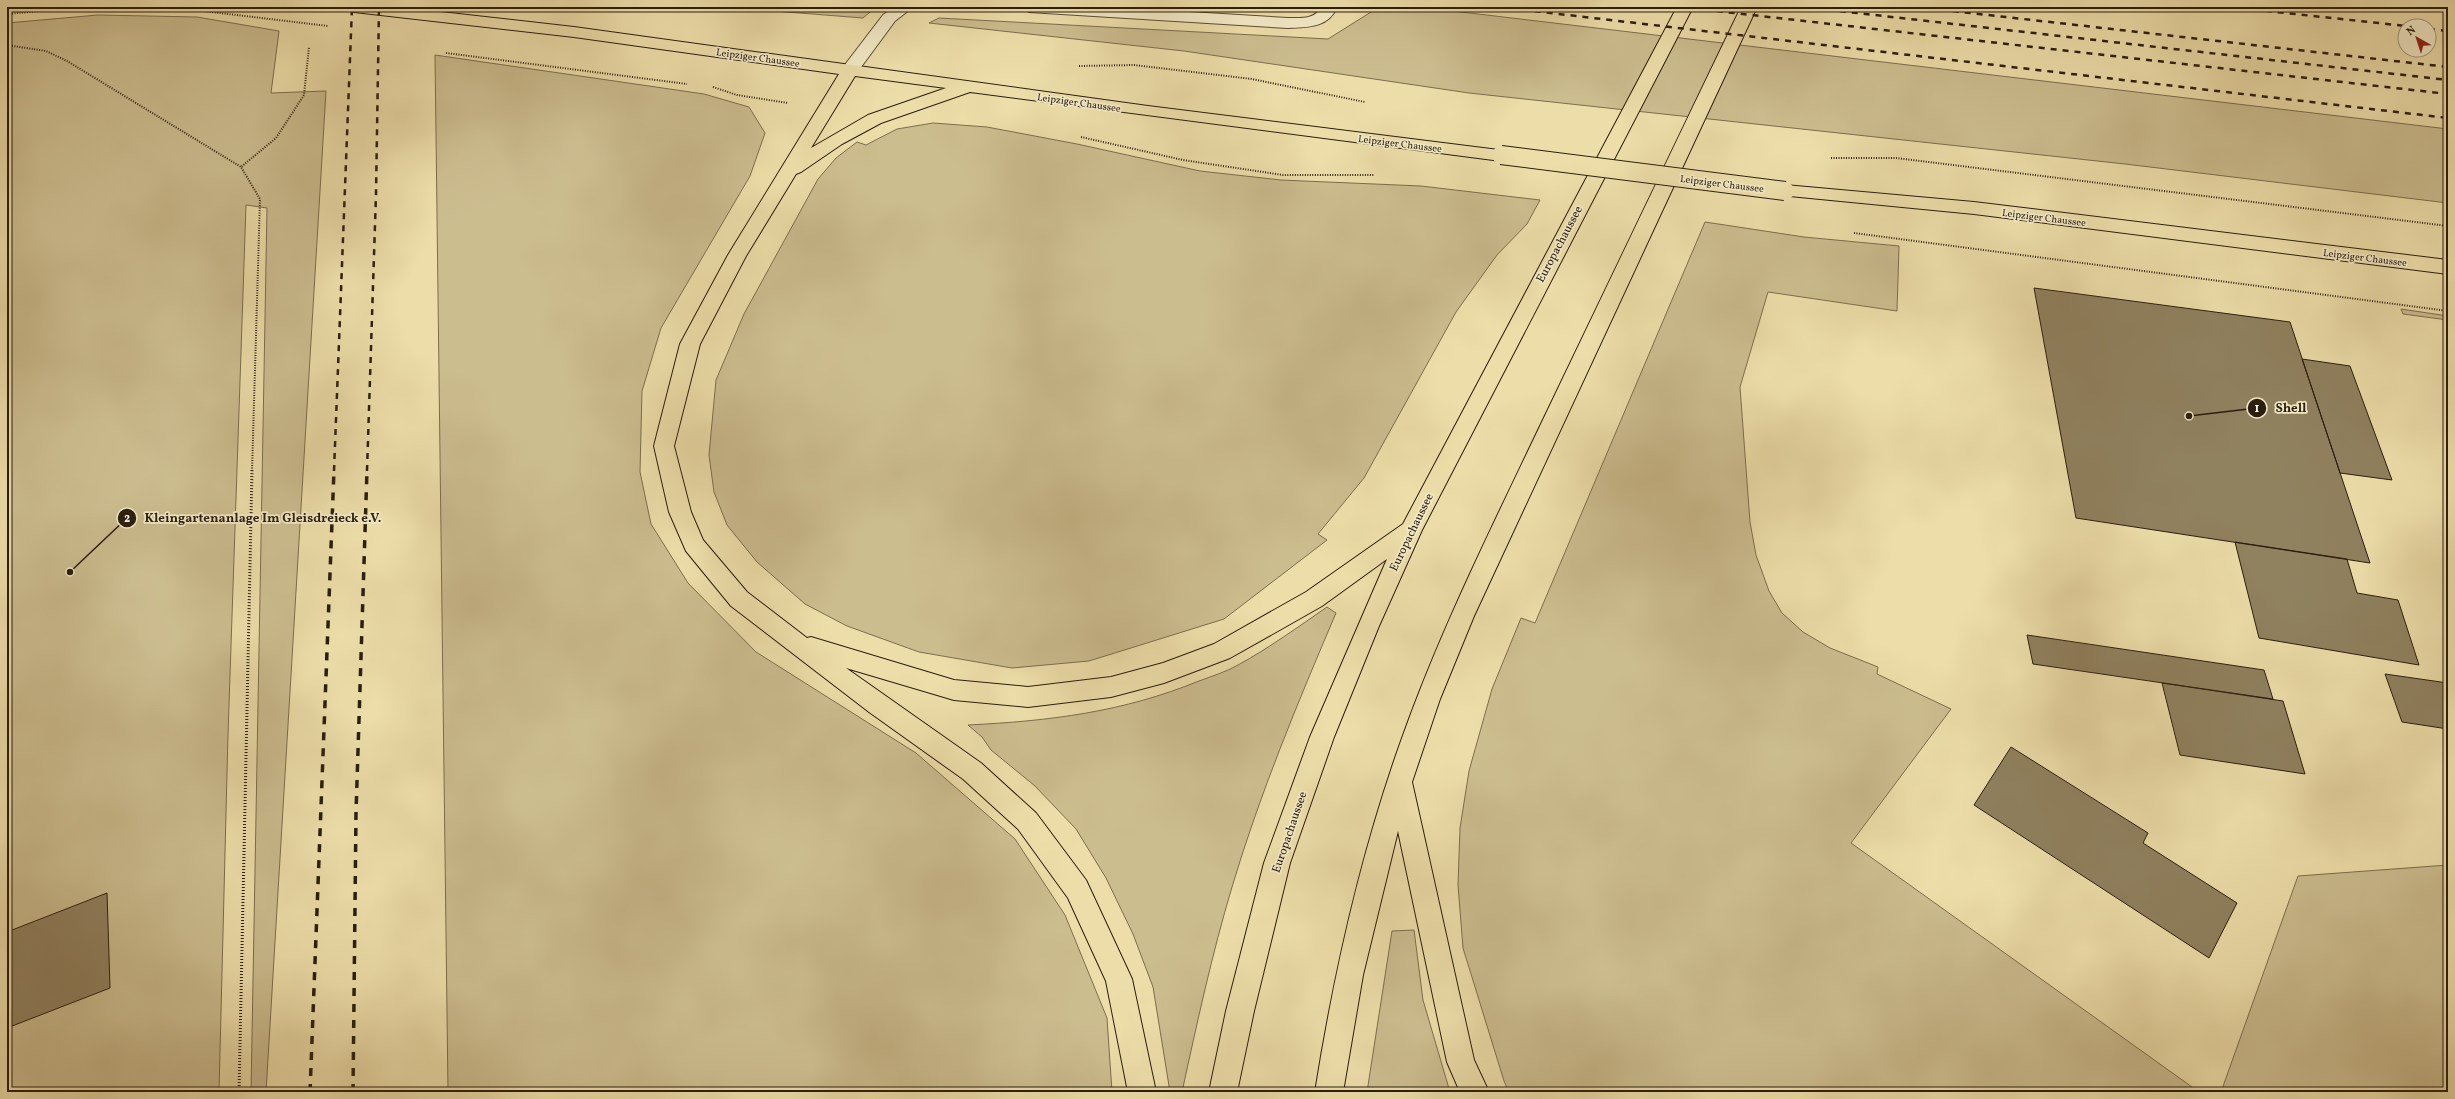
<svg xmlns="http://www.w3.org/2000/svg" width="2455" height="1099" font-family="Vollkorn,serif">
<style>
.green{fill:#ccbd8f;stroke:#7c6d4e}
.building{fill:#90815f;stroke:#2b1d0e}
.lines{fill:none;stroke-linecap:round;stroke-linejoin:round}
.minor-casing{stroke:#5c4d35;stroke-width:2}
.major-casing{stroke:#2b1d0e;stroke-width:2}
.path-far1{stroke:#2b1d0e;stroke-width:2;stroke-dasharray:1 1.5;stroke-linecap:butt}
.path{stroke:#2b1d0e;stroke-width:3;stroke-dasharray:1 2;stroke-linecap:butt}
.minor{fill:#f3eac7;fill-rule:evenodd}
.major{fill:#eddea9;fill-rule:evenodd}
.rail-far1{stroke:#2b1d0e;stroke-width:2.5;stroke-dasharray:6 6;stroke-linecap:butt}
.rail{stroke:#2b1d0e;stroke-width:3.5;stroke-dasharray:8 8;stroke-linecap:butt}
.major-bridge-casing{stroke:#2b1d0e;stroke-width:20;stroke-linecap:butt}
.major-bridge{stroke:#eddea9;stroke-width:18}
.labels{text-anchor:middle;stroke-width:3.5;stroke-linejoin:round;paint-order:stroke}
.far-street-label{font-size:10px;fill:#2b1d0e;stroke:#f3eac7}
.street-label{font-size:12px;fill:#2b1d0e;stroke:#f3eac7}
.leader{fill:none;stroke:#2b1d0e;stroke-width:1.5}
.callout-dot{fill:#2b1d0e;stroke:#f3eac7;stroke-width:1.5}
.mark-label{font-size:12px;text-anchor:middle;font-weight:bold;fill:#fff}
.callout-label{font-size:13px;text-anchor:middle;font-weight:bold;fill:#2b1d0e;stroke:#f3eac7;stroke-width:3.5;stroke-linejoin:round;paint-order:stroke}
</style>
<rect width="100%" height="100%" fill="#eddea9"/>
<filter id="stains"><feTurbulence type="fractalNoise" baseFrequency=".005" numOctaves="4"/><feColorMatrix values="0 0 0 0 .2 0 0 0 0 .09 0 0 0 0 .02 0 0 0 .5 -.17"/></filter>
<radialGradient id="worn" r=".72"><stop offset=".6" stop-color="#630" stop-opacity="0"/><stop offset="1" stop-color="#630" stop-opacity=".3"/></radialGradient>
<path class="green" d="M723,7H876L863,18Z
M1379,7H1419L2448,129V203L2125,164L1469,93L1184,51L929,23L939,18L1328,39Z
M98,15L197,17L279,31L271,93L326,91L266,1092H251L267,208L246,205L228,734L219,1092H7V23Z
M435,55L704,94L749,107L765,133L750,176L661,328L642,391L640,472L651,524L688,583L756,652L916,753L1015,839L1065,915L1107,1018L1112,1092H448Z
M933,123L987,127L1077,144L1200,171L1281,180L1421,186L1540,200L1527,224L1497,255L1456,312L1364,478L1318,534L1327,540L1224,619L1089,661L1012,668L919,652L847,626L805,604L757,562L727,525L714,492L709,455L716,380L744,314L818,179L836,158L857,142L866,145L897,129Z
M1705,222L1804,237L1899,246L1897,311L1768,292L1740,387L1750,522L1756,555L1769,591L1782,613L1803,632L1830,648L1878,667L1877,674L1951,709L1851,843L2199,1092H1509L1504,1081L1463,948L1458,885L1460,828L1469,771L1492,689L1521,618L1535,623Z
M2401,309L2448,316V320L2403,314Z
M1327,607L1336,613C1298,702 1260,793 1232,887C1212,954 1197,1023 1182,1092H1170L1153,987L1133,934L1106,878L1076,829L1035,786L991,750L982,737L968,725C1050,721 1123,712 1199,681C1212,676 1226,672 1238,665C1269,648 1298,627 1327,607Z
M2448,865V1092H2221L2298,876Z
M1414,930L1423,1000L1450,1092H1367L1392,931Z"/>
<path class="building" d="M2034,288L2290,322L2370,563L2076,518Z
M2302,359L2350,366L2392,480L2340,473Z
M2235,542L2347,559L2357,593L2398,600L2419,665L2259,638Z
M2027,635L2264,670L2273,699L2033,664Z
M2385,674L2448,683V729L2402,722Z
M2162,683L2283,701L2305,774L2180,755Z
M2011,747L2148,833L2143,843L2237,903L2209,958L1974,805Z
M107,893L110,988L7,1028V932Z"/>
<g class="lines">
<defs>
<path id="minor" d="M894,7H913L895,21L856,74H844L842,70L844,66L883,15Z
M1021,7H1106L1288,18C1300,18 1315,20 1321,7H1337C1328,28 1308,27 1288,28L1029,12Z"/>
<path id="major" d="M346,7H396L574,27L1148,106L1507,151L1510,155L1507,159L1501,161L970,92L881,123L842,144L801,172L796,174L746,256L700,344L674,446L691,512L703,540L747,592L807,638L811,637L954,680L1028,687L1111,677L1163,663L1214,644L1306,592L1403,524L1677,7H1693L1422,530L1379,626L1334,737L1290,863L1254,1011L1237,1092H1209L1226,1011L1264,863L1310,737L1387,559L1322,606L1230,658L1164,683L1111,697L1028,707L954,700L846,668L981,763L1036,813L1086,880L1132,979L1156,1092H1128L1106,981L1068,898L1018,829L963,779L869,712L731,606L686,551L669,512L654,446L680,344L728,255L839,74L574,37L354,12ZM855,76L946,88L868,115L811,148Z
M1741,7H1757L1474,616L1440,699L1412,782L1474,1060L1489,1092H1460L1447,1062L1398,831L1363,975L1343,1092H1315C1334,973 1361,852 1402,738C1440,631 1491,529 1540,426C1607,286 1674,146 1741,7Z
M1785,185L1974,202L2448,260V274L1974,214L1779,195L1776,191L1779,187Z"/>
</defs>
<use href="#minor" class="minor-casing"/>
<use href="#major" class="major-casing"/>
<path class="path-far1" d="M170,7L328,26
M7,14L84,7
M7,45L46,51L67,61L241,167
M446,53L687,84
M1079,66L1134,65L1252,79L1365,102
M713,87L737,95L788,103
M1081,137L1183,160L1283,175H1374
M1831,158H1896L2448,226
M1854,233L2448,311
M252,471L260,199L241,167L276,138L304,95L309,47"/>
<path class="path" d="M239,1092L252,470"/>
<use href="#minor" class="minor"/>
<use href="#major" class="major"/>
<path class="rail-far1" d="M1499,7L2448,118
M1681,7L2448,94
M1804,7L2448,80
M1917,7L2448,67
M2230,7L2406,26
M2429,29L2448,31
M334,471L352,7
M367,471L376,194L379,7"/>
<path class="rail" d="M310,1092L334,470
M353,1092L356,813L367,470"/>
<defs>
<path id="major-bridge" d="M1501,155L1785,191"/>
</defs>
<use href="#major-bridge" class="major-bridge-casing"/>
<use href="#major-bridge" class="major-bridge"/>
</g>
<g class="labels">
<g class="far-street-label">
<text transform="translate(758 57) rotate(8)" y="4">Leipziger Chaussee</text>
<text transform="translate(1079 102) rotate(8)" y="4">Leipziger Chaussee</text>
<text transform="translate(1400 143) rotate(7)" y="4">Leipziger Chaussee</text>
<text transform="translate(1722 183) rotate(7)" y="4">Leipziger Chaussee</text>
<text transform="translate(2044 217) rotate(7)" y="4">Leipziger Chaussee</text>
<text transform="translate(2365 257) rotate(7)" y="4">Leipziger Chaussee</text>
</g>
<g class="street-label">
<text transform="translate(1559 244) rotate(-62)" y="4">Europachaussee</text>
<text transform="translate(1411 532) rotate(-64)" y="4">Europachaussee</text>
<text transform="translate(1289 832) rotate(-71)" y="4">Europachaussee</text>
</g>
</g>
<path class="leader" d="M2189 416L2257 408M70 572L127 518"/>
<g class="callout-dot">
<circle cx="2189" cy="416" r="4"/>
<circle cx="70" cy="572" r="4"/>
<circle cx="2257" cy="408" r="10"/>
<circle cx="127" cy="518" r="10"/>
</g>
<g class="mark-label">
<text x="2257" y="412">1</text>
<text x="127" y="522">2</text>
</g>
<g class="callout-label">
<text x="2291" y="412">Shell</text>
<text x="263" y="522">Kleingartenanlage Im Gleisdreieck e.V.</text>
</g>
<rect width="2455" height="1099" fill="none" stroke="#eddea9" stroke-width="24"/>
<rect x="8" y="8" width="2439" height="1083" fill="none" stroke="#2b1d0e" stroke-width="2"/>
<rect x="12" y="12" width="2431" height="1075" fill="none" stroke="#2b1d0e"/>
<g transform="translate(2417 38) rotate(321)"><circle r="19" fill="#f3eac7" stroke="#a3987d"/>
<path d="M0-3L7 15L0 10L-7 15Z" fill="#8f2418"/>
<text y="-6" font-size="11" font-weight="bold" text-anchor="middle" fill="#2b1d0e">N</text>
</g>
<rect width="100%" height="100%" filter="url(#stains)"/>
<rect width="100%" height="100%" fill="url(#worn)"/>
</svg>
